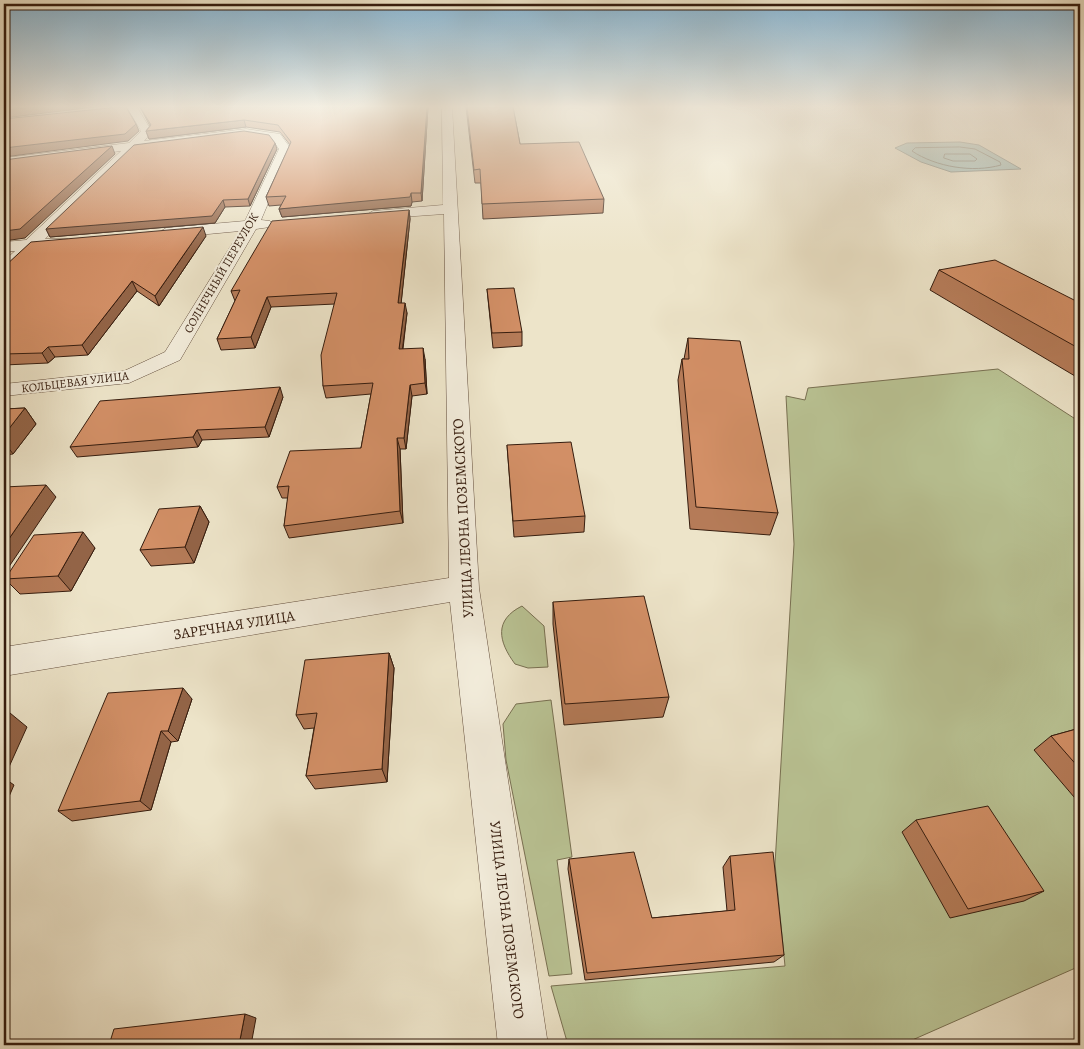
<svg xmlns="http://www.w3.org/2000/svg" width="1084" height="1049" font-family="Alegreya,serif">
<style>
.green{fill:#bac495;stroke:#787052}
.water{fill:#9abebb;stroke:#727d76}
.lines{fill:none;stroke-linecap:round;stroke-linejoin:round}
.shore{stroke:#686d64;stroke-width:1}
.minor-casing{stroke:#634e3d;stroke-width:1}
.minor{fill:#f3eddc;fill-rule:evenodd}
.wall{fill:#b57b58;stroke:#351c0e}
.shaded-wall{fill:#936447;stroke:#351c0e}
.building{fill:#d28f66;stroke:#351c0e}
.labels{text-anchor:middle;stroke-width:4;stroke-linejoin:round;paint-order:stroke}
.far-street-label{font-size:12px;fill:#351c0e;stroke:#f3eddc}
.street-label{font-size:15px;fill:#351c0e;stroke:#f3eddc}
</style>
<rect width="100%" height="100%" fill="#ede4c9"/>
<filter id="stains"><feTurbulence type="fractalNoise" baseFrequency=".004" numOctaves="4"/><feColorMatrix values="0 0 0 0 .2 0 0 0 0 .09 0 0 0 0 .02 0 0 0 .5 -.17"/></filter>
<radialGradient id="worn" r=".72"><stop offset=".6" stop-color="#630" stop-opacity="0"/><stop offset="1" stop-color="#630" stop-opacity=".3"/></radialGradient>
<path class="green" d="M998,369L1080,422V966L901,1045H568L551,986L785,966L775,864L794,544L786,396L805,400L808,388Z
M522,606L544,626L548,667L528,668L515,664C498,641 494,620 522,606Z
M551,700L572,857L557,860L572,974L549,976L506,760L503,724L516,704Z"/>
<path class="water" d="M960,142L979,145L1021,169L951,172L921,162L895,148L907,143Z"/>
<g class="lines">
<path class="shore" d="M960,147L975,149L1000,162L1001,165C973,173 936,167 912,151L915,148Z
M945,154H970L977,159L975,161H953L944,158Z"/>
<defs>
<path id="minor" d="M127,107H137L152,132L144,141L246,129L280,134L291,149L261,220L270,221L272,224L270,227L256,229L180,360L129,383L4,396V384L124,371L165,352L240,231L166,238L158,233L166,228L245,221L279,149L272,139L246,135L136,149L45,239H68L71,242L68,245L35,249L10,274L4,275V261L15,251L4,252V242L26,240L121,151L4,166V158L129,143L141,131Z
M442,107H452L479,588L548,1045H498L450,602L4,676V647L449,578L444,214L373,219L366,215L373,211L443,205Z"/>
</defs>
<use href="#minor" class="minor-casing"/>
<use href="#minor" class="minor"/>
</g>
<path class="wall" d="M140,107H428L422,201L412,202L411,206L282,217L279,209L281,205L269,206L266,197L290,145L280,132L246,127L149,139L146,131L150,126Z
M466,107H513L520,144L604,199L603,213L483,219L481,183H475Z
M277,149L250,206L225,207L215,223L50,237L46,229Z
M409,210L410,219L401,303L407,313L403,349L425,359L427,394L412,396L406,449H400L403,523L289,538L284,526L288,498H282L277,487L361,448L371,394L326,398L323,386L335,304L271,307L255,348L221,350L217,339L235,301L231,291Z
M206,236L159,306L137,291L88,355L55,357L48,363L4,365V266Z
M939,270L1080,303V379L930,290Z
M487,289L522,332V346L493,348Z
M688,338L778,513L770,535L690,529L678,380L682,359H684Z
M283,397L269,437L202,440L198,447L77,457L70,447Z
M25,408L36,424L13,454L4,455V409Z
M507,445L585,516L584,532L514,537Z
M200,506L209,522L194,563L151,566L140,550Z
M95,548L71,591L20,594L5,579Z
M553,602L669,697L663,717L564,725L553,624Z
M389,653L394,668L387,782L315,789L306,776L314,728L304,729L296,715Z
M192,699L178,741L171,742L151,810L72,821L58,811Z
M1080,728V804L1034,750L1051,736Z
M916,820L1044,891L1024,901L950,918L902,832Z
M730,856L784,955L774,962L585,980L568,869L569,859L652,918L727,911L723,867Z"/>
<path class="shaded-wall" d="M33,107H94L4,118V110Z
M427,107H428L422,201L421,193Z
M244,120L246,127L149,139L146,131Z
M136,124L139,131L128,141L4,157V148Z
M275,143L277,149L250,206L248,199Z
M112,146L115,154L25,238L4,241V231Z
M411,193L412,202L411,206L282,217L279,209Z
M223,200L225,207L215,223L50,237L46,229Z
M409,210L410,219L400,314L398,303Z
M203,227L206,236L159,306L155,296Z
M4,244L10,253L4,259Z
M132,281L137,291L88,355L82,345Z
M267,297L271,307L255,348L251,337Z
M405,303L407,313L401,360L399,349Z
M48,347L55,357L48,363L42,353Z
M423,348L425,359L427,394L425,383Z
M410,385L412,396L406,449L404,438Z
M280,387L283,397L269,437L265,427Z
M25,408L36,424L13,454L4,442V435Z
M197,430L202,440L198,447L193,437Z
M397,438L400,449L403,523L400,511Z
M46,485L56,497L4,574V546Z
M200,506L209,522L194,563L185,547Z
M83,532L95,548L71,591L58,576Z
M389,653L394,668L387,782L382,769Z
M183,688L192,699L178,741L168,731Z
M10,713L27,727L4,778L14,785L4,808V725Z
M161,731L171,742L151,810L140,801Z
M245,1014L256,1018L251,1045H239Z"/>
<path class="building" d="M4,107H33L4,110Z
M119,107H126L136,124L125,134L4,148V119Z
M140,107H427L421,193H411L410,197L279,209L286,196L266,197L291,142L278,125L244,120L146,131L151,125Z
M467,107H513L520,144L579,142L604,199L482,204L480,169L474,170Z
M244,131L269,135L275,143L248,199L223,200L212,216L46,229L134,145Z
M112,146L20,229L4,231V160Z
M409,210L398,303H405L399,349L423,348L425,383L410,385L404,438H397L400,511L284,526L289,486L277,487L290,451L361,448L373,383L323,386L321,355L337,293L267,297L251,337L217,339L240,290L231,291L272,221Z
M203,227L155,296L132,281L82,345L48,347L42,353L4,354V266H5L31,242Z
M995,260L1080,303V349L939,270Z
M514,288L522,332L492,333L487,289Z
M688,338L740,341L778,513L696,507L682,359H689Z
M280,387L265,427L197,430L193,437L70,447L100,401Z
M25,408L4,435V409Z
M571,442L585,516L513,521L507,445Z
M46,485L4,546V487Z
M200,506L185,547L140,550L159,509Z
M83,532L58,576L5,579L34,535Z
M644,596L669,697L565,704L553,602Z
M389,653L382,769L306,776L317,713L296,715L305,660Z
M183,688L168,731H161L140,801L58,811L108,693Z
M4,713H10L4,725Z
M1080,728V769L1051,736Z
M988,806L1044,891L968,909L916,820Z
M634,852L652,918L735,910L730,856L773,852L784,955L587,973L569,859Z
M245,1014L239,1045H109L114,1029Z"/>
<linearGradient id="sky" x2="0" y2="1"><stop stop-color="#89b8d6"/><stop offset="0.42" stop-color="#f7f3e7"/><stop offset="1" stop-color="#f7f3e7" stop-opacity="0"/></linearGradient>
<rect width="1084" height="254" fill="url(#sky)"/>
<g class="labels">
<g class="far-street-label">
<text transform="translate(221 273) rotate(-60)" y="4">СОЛНЕЧНЫЙ ПЕРЕУЛОК</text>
<text transform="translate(75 382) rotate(-7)" y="4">КОЛЬЦЕВАЯ УЛИЦА</text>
</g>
<g class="street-label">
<text transform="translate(463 518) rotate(-93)" y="5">УЛИЦА ЛЕОНА ПОЗЕМСКОГО</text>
<text transform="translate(234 625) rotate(-9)" y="5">ЗАРЕЧНАЯ УЛИЦА</text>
<text transform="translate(507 920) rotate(83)" y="5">УЛИЦА ЛЕОНА ПОЗЕМСКОГО</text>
</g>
</g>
<rect width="1084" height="1049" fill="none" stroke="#ede4c9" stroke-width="20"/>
<rect x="5" y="5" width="1074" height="1039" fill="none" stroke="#351c0e" stroke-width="2.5"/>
<rect x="10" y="10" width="1064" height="1029" fill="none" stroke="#351c0e"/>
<rect width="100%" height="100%" filter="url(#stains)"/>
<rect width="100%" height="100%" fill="url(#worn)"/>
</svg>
